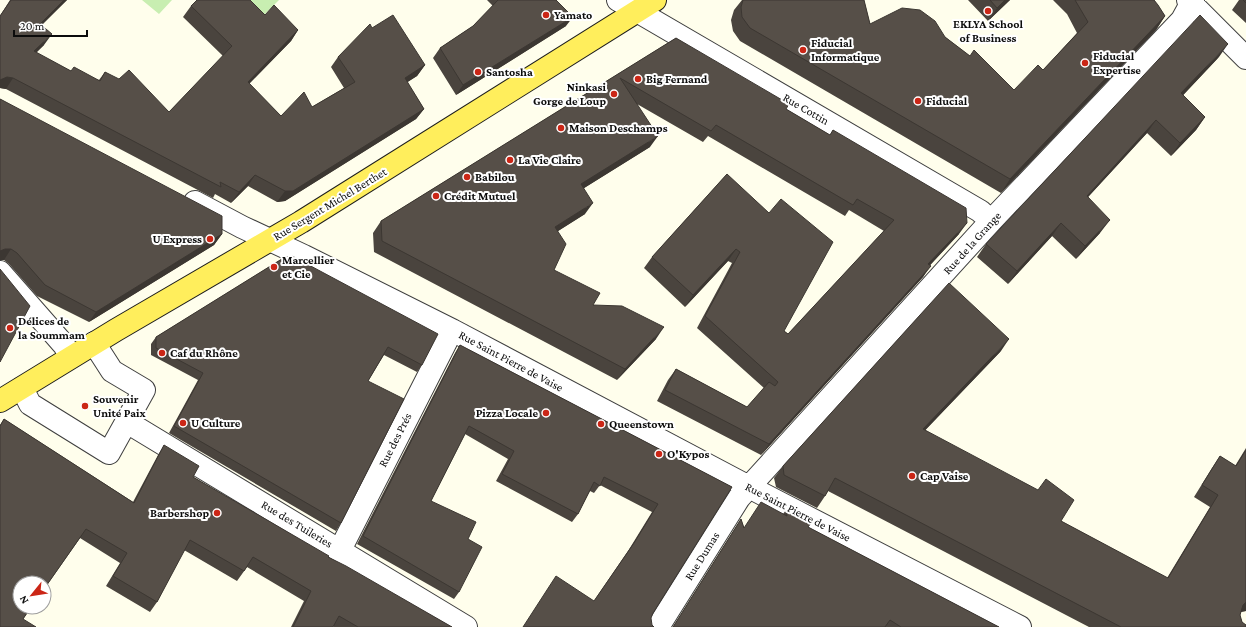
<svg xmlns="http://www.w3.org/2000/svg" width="1246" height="627" font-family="'Crimson Pro',serif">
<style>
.green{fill:#c8eeb1}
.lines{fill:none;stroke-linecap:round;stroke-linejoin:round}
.minor-casing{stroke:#3f3f3f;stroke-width:24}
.major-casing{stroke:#1d1d1d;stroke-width:24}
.minor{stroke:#fff;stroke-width:22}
.major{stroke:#ffee5c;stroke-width:22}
.wall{fill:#4a443e}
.shaded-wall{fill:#3c3732}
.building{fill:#564f48;stroke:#3c3732}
.poi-dot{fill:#cb2616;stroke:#fff;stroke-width:1.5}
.labels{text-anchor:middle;stroke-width:4;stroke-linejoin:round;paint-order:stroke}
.poi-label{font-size:12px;font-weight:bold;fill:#0c0c0c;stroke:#fff;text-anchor:start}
.street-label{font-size:12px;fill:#0c0c0c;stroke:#fff}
</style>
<rect width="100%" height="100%" fill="#fffeec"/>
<path class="green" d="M142,0H172L159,14Z
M244,0H279L261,18Z"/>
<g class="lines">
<defs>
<path id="minor" d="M618,0L980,211L991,221
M1188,0L1246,58
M195,202L242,227L304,256L452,330L749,487L1020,627
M0,272L64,345L71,357
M22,388L30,404L109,453L144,390L112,371L94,343
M127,422L466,627
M340,550L452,330
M658,627L739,498L991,221L1182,20L1193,0"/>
<path id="major" d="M0,401L116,330L301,222L655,0"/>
</defs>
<use href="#minor" class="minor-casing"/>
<use href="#major" class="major-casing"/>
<use href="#minor" class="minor"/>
<use href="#major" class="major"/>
</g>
<path class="wall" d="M10,0H67L42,25L44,45L36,53L71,71L99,80L105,72L169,112L223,56L183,17L191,6L265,15L298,30L291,41L249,84L281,116L312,107L344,88L331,67L338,57L372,28L425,65L417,76L407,82L424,109L416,119L285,201L277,202L248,186L231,203L215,194L213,198L6,89L0,88V16Z
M487,0H556L566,26L456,95L433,58L440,48L473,26L493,6Z
M742,0H864L870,24L945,37L1014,90L1043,70L1077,33L1067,14L1053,0H1154L1165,16L1156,30L1001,193L740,41L733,31L731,20L734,10Z
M968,0H1010L988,21Z
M1239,0H1246V23L1232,10Z
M676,38L786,109L830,135L833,130L959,234L930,265L923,277L761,455L657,401L668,380L676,369L747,407L764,388L697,328L732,263L728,261L685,307L644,268L652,257L727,174L784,331L788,334L884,231L849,210L845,216L708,136L703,142L637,104L650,147L584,188L585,214L558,231L554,270L593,305L656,339L617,380L374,252L373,233L381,221Z
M1219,57L1183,95L1205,117L1196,130L1171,156L1147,133L1088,197L1100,233L1076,259L1052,236L1008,284L977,257L986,244Z
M0,99L2,100L222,234L214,245L89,322L37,296L9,264L4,260H0Z
M285,257L422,365L417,372L384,355L368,381L341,523L336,531L169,433L198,380L151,355V344L156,337Z
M460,345L732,487L594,601L628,551L652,512L600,485L594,493L590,491L578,514L572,522L496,481L508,459L465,434L431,501L468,539L459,592L454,599L357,544L455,353Z
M1001,351L925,430L1061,521L1167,578L1210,507L1194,497L1212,468L1220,456L1235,466L1246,448V611L1241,612L1240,615L1242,622L1246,627H1089L828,491L825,496L817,508L776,487L774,478L783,466Z
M4,419L133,502L158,455L164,445L193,477L328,557L452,627H334L333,626V627H291L304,601L247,567L237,581L184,550L157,602L150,612L106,586L120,563L80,538L23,619L0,627V425Z
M786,510L808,527L999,627H673L741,519L744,528L783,514Z"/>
<path class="shaded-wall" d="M64,0H67L32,34L40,24Z
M1005,0H1010L988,21L997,8Z
M1165,16L1156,30L1001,193L1010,179Z
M573,17L566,26L456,95L463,85Z
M298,30L291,41L240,93L248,82Z
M52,34L44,45L26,62L34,51Z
M1228,44L1219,57L1172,107L1181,93Z
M425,65L417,76L397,89L405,78Z
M7,77L13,78L6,89L0,88V80Z
M424,109L416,119L285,201L277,202L285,191Z
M1205,117L1196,130L1171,156L1180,143Z
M1156,120L1147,133L1077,209L1087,196Z
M658,136L650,147L573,195L581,184Z
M255,175L248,186L231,203L239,192Z
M593,203L585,214L547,238L555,227Z
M1110,220L1100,233L1076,259L1085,246Z
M967,223L959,234L921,275L928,264Z
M1061,223L1052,236L1008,284L1017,271Z
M222,234L214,245L89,322L96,312Z
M5,249H11L4,260H0V251Z
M736,249L728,261L685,307L693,295Z
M931,266L923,277L761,455L769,444Z
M664,327L656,339L617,380L625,369Z
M1009,339L1001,351L915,441L923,429Z
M1246,602V611L1239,612L1243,605Z"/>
<path class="building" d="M11,0H64L40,24L52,34L34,51L71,71L74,67L100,81L105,72L119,79L129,70L169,112L232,46L191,6L197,0H250L265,15L274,5L298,30L248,82L281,116L304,92L312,107L355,82L338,57L370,24L372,28L393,15L425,65L405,78L424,109L293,191H285L255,175L239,192L220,182L221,187L13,78L7,77L0,80V16Z
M498,0H556L573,17L463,85L440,48L473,26Z
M743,0H864L870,24L902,8L920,10L935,21L945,37L970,56L974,50L1014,90L1038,65L1043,70L1088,22L1075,0H1154L1158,5L1165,16L1010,179L750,28L742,17L741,7Z
M990,0H1005L997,8Z
M1243,0H1246V3Z
M1200,15L1228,44L1181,93L1205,117L1180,143L1156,120L1087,196L1110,220L1085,246L1061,223L1017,271L986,244Z
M676,38L789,104L786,109L830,135L833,130L966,208L967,223L928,264L931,266L769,444L665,390L676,369L747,407L769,382L775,386L778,382L705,316L740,252L736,249L693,295L652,257L727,174L769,213L781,199L833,242L784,331L788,334L894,220L857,199L853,205L716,125L711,131L620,78L658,136L581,184L593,203L555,227L566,244L554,270L600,293L593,305L622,306L664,327L625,369L382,241L381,221Z
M0,99L2,100L222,216V234L96,312L45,285L17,253L11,249H5L0,251Z
M292,256L438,334L422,365L388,347L368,381L404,399L341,523L174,426L203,373L156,348V337L285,257Z
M0,269L30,306L0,362Z
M949,283L1009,339L923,429L1038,490L1046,479L1074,500L1061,521L1168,578L1218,495L1202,485L1220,456L1236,466L1246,450V602L1243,605L1240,615L1242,622L1246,625V627H1121L835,478L825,496L784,475L783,466Z
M460,345L732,487L653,613L651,618L652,625L654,627H523L556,576L594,601L634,543L658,504L604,477L600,486L594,482L578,514L502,474L514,451L469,426L431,501L476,522L468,539L482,547L459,592L363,536Z
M4,419L134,503L164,445L199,466L193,477L329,556L328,557L346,566L452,627H358L339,616L333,627H293L311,591L253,557L244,571L190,540L157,602L113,576L127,553L86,529L44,589V583H20V607H31L23,619L36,627H0V426Z
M761,502L787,516L786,510L811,523L808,527L999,627H901L890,620L885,627H673L741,519L744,528Z"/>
<g class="poi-dot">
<circle cx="988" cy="11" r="4"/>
<circle cx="546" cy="15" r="4"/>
<circle cx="803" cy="50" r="4"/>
<circle cx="1085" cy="63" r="4"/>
<circle cx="478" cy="72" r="4"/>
<circle cx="638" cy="79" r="4"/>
<circle cx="614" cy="94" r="4"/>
<circle cx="918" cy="101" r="4"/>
<circle cx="561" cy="128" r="4"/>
<circle cx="510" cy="160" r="4"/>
<circle cx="467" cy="177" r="4"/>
<circle cx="436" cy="196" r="4"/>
<circle cx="210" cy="239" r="4"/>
<circle cx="274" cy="267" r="4"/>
<circle cx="10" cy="328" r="4"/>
<circle cx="162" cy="353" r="4"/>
<circle cx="85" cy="406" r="4"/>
<circle cx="546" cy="413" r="4"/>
<circle cx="183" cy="423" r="4"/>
<circle cx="601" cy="424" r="4"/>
<circle cx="659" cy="454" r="4"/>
<circle cx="912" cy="476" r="4"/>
<circle cx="217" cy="513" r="4"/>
</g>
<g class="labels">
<g class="poi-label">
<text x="554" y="19">Yamato</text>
<text x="988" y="28" text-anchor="middle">EKLYA School<tspan x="988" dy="14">of Business</tspan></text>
<text x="811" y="47">Fiducial<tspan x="811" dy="14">Informatique</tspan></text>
<text x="1093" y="60">Fiducial<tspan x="1093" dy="14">Expertise</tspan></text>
<text x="486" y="76">Santosha</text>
<text x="646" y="83">Big Fernand</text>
<text x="606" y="91" text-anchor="end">Ninkasi<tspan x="606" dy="14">Gorge de Loup</tspan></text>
<text x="926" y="105">Fiducial</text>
<text x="569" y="132">Maison Deschamps</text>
<text x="518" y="164">La Vie Claire</text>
<text x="475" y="181">Babilou</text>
<text x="444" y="200">Crédit Mutuel</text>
<text x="202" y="243" text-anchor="end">U Express</text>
<text x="282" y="264">Marcellier<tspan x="282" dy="14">et Cie</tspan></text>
<text x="18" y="325">Délices de<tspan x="18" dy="14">la Soummam</tspan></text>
<text x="170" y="357">Caf du Rhône</text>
<text x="93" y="403">Souvenir<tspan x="93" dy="14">Unité Paix</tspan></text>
<text x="538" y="417" text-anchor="end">Pizza Locale</text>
<text x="191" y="427">U Culture</text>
<text x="609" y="428">Queenstown</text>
<text x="667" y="458">O'Kypos</text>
<text x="920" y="480">Cap Vaise</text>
<text x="209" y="517" text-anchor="end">Barbershop</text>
</g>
<g class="street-label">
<text transform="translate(806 109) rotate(30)" y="4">Rue Cottin</text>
<text transform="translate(330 204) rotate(-31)" y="4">Rue Sergent Michel Berthet</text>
<text transform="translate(972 243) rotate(-48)" y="4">Rue de la Grange</text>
<text transform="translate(511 361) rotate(28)" y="4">Rue Saint Pierre de Vaise</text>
<text transform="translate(395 440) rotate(-63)" y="4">Rue des Prés</text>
<text transform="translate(798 512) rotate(27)" y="4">Rue Saint Pierre de Vaise</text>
<text transform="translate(297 524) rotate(31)" y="4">Rue des Tuileries</text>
<text transform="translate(702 556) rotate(-58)" y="4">Rue Dumas</text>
</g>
</g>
<g transform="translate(32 595) rotate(240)"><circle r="19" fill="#ffffff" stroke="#9e9e9e"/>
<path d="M0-3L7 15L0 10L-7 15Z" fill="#cb2616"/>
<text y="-6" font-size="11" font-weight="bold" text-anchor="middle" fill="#0c0c0c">N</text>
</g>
<path d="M14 30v6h73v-6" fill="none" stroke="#0c0c0c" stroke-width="2"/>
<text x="20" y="30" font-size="12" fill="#0c0c0c" stroke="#ffffff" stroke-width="3" paint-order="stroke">20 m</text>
</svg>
